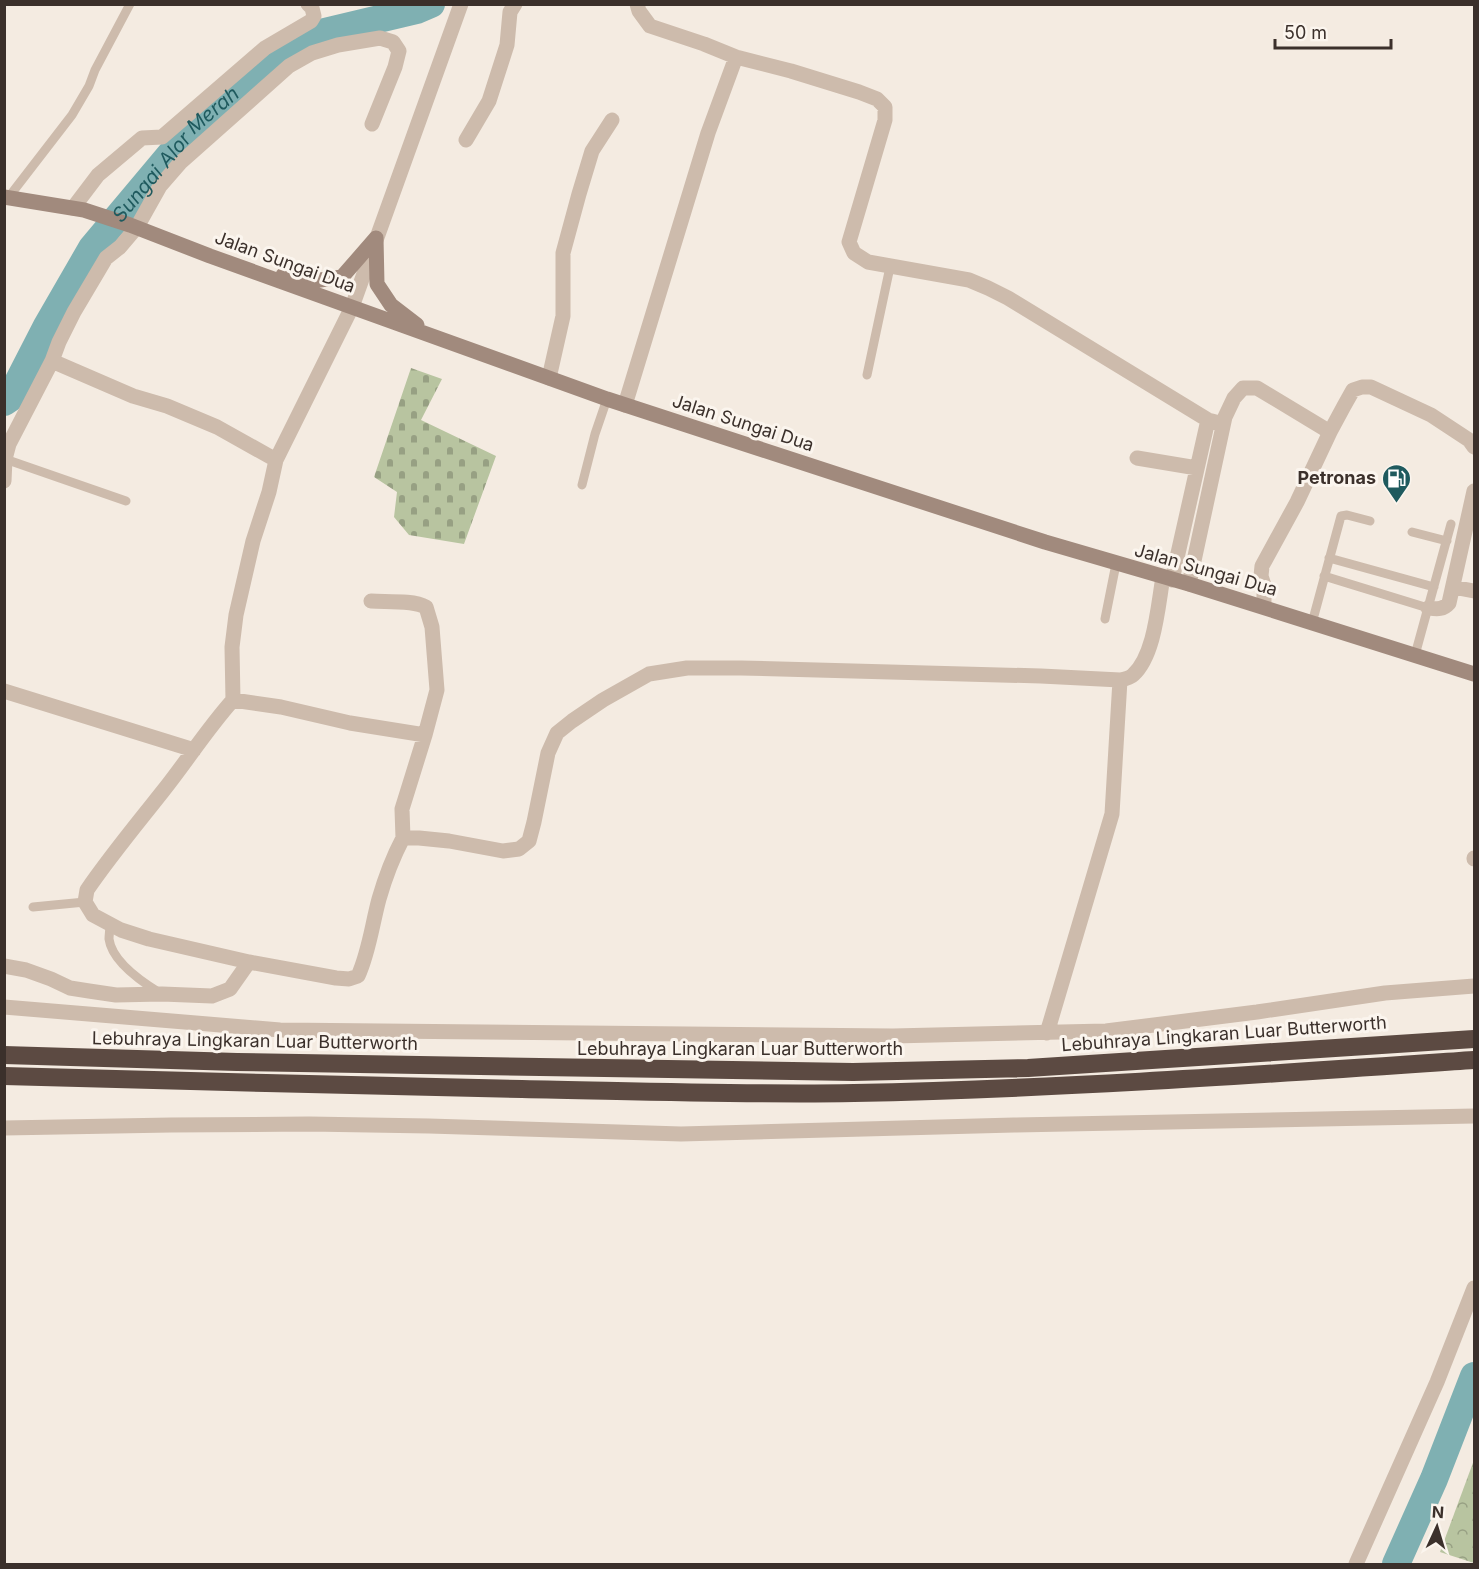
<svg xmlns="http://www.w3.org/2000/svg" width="1479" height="1569" font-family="Inter,sans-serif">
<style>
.forest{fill:url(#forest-crowns)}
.cemetery{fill:url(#cemetery-stones)}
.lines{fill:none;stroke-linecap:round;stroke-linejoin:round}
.river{stroke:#7fb0b2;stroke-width:28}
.service{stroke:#cdbbac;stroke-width:9}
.minor{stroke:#cdbbac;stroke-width:15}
.tertiary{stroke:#cdbbac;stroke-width:15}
.secondary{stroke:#a18a7d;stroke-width:15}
.motorway{stroke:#5c4a42;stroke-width:18}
.labels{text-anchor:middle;stroke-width:6;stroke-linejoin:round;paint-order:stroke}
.street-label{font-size:18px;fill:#3b302b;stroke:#fbf5ee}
.poi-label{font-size:18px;font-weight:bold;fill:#3b302b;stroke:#fbf5ee;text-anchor:end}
.water-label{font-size:20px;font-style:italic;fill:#1f5a5e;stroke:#fbf5ee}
</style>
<defs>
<pattern id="forest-crowns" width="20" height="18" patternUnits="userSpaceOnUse" patternTransform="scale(1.5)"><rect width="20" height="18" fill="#b8c4a0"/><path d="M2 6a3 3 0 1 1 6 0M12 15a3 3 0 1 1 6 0" fill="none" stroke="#97a083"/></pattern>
<pattern id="cemetery-stones" width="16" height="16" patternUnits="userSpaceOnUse" patternTransform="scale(1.5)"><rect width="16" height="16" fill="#b8c4a0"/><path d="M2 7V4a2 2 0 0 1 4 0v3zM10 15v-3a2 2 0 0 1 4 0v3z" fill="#97a083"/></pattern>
</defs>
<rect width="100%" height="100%" fill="#f4ebe1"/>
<path class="forest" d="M1474,1460V1563L1440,1552Z"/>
<path class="cemetery" d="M411,368L442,379L421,420L496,456L464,544L409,535L394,517L397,492L374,477Z"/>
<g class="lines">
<g class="river">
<path id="s1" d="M4,402L10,398L47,326L92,248L196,124L299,38L417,10L431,4"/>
<path d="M1396,1564L1434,1479L1474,1376"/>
</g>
<path class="service" d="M8,198L72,115L89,86L95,70L130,4
M867,375L890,267
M5,459L126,501
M582,485L595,434L607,399
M1412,532L1447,541
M1329,558L1434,587
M1324,576L1428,608
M1105,619L1116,564
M1312,623L1341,516L1347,515L1370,521
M1415,655L1451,524
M33,907L85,902
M110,925C110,929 109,935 109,939C112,962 142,982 160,993"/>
<path class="minor" d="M637,4L639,11L650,26L704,44L736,57L791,71L859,92L877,99L885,107V120L849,242L854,253L868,262L969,280L988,288L1008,298L1208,420L1223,424
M466,140L489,101L507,45L510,12L515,4
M73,208L98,175L142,138L162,137L265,48L311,21L314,16L312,8L308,4
M352,307L276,460L269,492L253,541L236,615L232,647L233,700C207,729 187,761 163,791C137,824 111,855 87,890L85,902L93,915L121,930L149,939L249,962L336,978L349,979L358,976C369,952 372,925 379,899C385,878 393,857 403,838H419L449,841L503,851L519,849L529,841L534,822L548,753L557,733L572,721L603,700L649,674L687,668H741L1041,676L1120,680C1125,679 1130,678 1133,675C1155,655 1158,605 1163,577
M52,361L133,396L167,406L217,427L276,460
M549,378L563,316V253L579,194L592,151L612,120
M625,405L708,133L736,57
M1137,458L1197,468
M4,481L5,459L9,444L52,361L59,342L74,312L106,258L120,247L137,227L160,186L180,163L289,66L312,53L338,45L380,38L393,42L399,51L395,67L372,124
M1172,580L1208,420
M1189,584L1225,417L1234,398L1243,388H1257L1330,432
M1453,587L1474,591
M371,601C387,602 413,600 426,607L432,627L437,690L425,735L402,809L403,838
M1264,607V585L1261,576L1262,566L1297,502L1330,432L1344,406L1353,390L1362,387H1371L1431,415L1469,440L1474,447
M1428,608C1437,609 1443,610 1449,603L1474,491
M4,691L194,750
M233,700L281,707L350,723L425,735
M1474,859V858
M4,966L26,970L51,979L70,988L89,991L116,995L162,994L212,996L230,989L249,962
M4,1007L280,1030L893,1036L1106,1031L1257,1012L1385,993L1474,986
M1047,1033L1112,814L1120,680
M4,1128L171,1125L309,1124L429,1126L681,1134L1014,1125L1474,1116
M1356,1564L1437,1382L1474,1288"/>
<path class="tertiary" d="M352,307L461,4"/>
<path class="secondary" d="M4,197L84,210L130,225L210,256L607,399L1045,542L1189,584L1474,674
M376,238L377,284L391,305L417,325
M283,275L320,280L342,277L376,238"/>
<path class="motorway" d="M4,1055L237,1062L853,1072L1028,1068L1474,1039
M4,1076C177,1081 349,1085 522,1089C633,1091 744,1095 854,1093C1061,1089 1268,1074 1474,1060"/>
</g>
<defs>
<symbol id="fuel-pin" viewBox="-11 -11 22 30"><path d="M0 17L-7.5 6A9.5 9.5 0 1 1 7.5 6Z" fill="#1f5a5e" stroke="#fbf5ee"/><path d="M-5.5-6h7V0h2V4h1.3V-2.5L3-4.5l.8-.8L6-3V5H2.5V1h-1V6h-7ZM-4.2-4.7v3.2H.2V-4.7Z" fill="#fff"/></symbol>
</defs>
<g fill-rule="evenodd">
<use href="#fuel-pin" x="1380" y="462" width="33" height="45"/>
</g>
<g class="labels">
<g class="street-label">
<text transform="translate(285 262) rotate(20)" y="6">Jalan Sungai Dua</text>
<text transform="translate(743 423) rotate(18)" y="6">Jalan Sungai Dua</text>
<text transform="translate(1206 570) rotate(16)" y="6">Jalan Sungai Dua</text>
<text transform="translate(1224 1034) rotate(-4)" y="6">Lebuhraya Lingkaran Luar Butterworth</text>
<text transform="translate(255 1041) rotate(1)" y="6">Lebuhraya Lingkaran Luar Butterworth</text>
<text x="740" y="1055">Lebuhraya Lingkaran Luar Butterworth</text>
</g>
<g class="poi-label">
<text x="1376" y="484">Petronas</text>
</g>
<g class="water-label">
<text dy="7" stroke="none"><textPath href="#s1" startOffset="304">Sungai Alor Merah</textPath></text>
</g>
</g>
<rect width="1479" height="1569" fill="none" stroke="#3b302b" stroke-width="12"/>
<g transform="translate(1437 1527) rotate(4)" stroke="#fbf5ee" stroke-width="4.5" paint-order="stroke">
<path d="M0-4.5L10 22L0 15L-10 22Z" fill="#3b302b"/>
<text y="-9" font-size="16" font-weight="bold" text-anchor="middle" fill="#3b302b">N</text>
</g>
<path d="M1275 39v9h116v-9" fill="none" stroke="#3b302b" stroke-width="3"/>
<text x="1284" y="39" font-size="18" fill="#3b302b" stroke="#fbf5ee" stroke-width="4.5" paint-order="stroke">50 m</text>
</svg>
